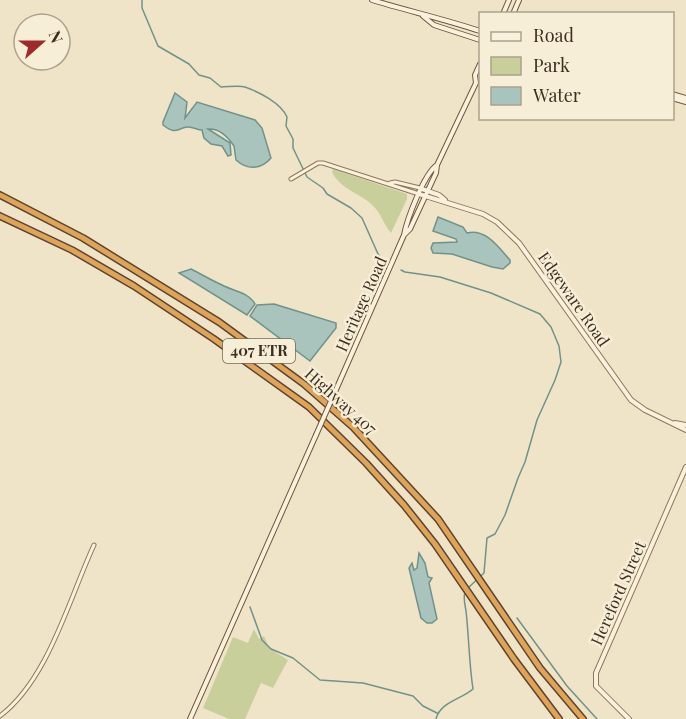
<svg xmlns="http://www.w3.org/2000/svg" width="686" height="719" font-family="'Playfair Display',serif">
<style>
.green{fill:#c9cf9b}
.water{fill:#a9c4bc;stroke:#6f938a;stroke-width:1.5}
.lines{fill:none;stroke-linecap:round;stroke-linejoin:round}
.stream{stroke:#6f938a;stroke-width:1.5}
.minor-casing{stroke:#8d765c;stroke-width:5}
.tertiary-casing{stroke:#8d765c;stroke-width:6}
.secondary-casing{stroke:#6f573f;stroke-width:6}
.motorway-casing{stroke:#5b4430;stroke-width:8}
.minor{stroke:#faf1dc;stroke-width:3}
.tertiary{stroke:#faf1dc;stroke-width:4}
.secondary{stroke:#faf1dc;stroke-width:4}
.motorway{stroke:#e0a458;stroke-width:5}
.secondary-bridge-casing{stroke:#6f573f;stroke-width:6;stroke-linecap:butt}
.secondary-bridge{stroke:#faf1dc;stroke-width:4}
.labels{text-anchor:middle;stroke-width:5;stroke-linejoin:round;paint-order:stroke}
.shield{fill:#f7eed8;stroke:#756857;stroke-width:1.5}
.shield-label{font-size:15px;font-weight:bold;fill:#3d2e20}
.street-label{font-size:16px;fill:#3d2e20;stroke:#f7eed8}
</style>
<rect width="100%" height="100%" fill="#f0e4c8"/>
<path class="green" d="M333,169L407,194V199L391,233C384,225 382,216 376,209C363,193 341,191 332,172Z
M254,629L259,639L264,636L269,648L288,660L273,688L261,683L245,719H229L203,708L233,637L248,643Z"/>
<path class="water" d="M175,93L187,102L185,118L197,102L255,120L262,128L271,158C261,170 247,170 236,160L234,146C228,137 219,128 208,129L230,143L231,155L228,156L222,146L211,144L204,138L202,130C197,130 192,126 187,127C176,129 176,135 163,125V122Z
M438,217L463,227L467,233C486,228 499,248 510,260V263L503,269L492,267L452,254L433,253L431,248L433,243L457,242L456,239L433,231Z
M191,269C201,274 211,280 222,285C233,291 248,292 255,304L247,315L179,273Z
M274,304L336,323V328L310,361L250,316L257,305Z
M419,553L425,563L428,577L432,578L429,583L437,619L432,623H427L421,618L409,568L412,563L414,570L417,568Z"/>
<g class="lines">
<path class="stream" d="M142,0V8L158,46L189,64L199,75L210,78L221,87C228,87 239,85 245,87C259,92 281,103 287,117L286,126L293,139V148L307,177L323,188L327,194L351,208L362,218L378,254L383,260
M401,270L405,272L440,277L491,293L540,314L551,327L559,346L561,362L555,380L537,420L525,462L518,478L505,515L495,534L487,538L484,573L468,588
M250,607L262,640L271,649L293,658L320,680L363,683L413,696L423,706L437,713
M517,618L567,686L597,719
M436,719C440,702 462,699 473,689C469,663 469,637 466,611C465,604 463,599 465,592"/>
<defs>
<path id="minor" d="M291,179L318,163H323L419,194
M390,183L395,182L420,188
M0,716C48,680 69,599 94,545"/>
<path id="tertiary" d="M422,189L439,195L445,200
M419,194L483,214L497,222L519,243L631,400L645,410L686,430
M675,423L686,425
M629,719L596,686V673L686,467"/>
<path id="secondary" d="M372,0C408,11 444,19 480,31
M503,14L509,0
M513,14L519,0
M423,16L434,25L480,40
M672,94L686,98
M672,98L686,102
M405,234L410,229L436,173L437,165L476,83L475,75L480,64
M335,392L404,235C407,219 424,174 437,165
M190,719L316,435"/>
<path id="motorway" d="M0,195L83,238L219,322L304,384L353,427L438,519L540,668L583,719
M0,216L72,250L134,286L214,339L309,407L366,463L404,505L435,544L514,659L559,719"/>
</defs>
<use href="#minor" class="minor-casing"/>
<use href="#tertiary" class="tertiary-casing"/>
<use href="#secondary" class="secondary-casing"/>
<use href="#motorway" class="motorway-casing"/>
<use href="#minor" class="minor"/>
<use href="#tertiary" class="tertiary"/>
<use href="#secondary" class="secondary"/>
<use href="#motorway" class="motorway"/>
<defs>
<path id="secondary-bridge" d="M316,435L335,392"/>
</defs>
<use href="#secondary-bridge" class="secondary-bridge-casing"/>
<use href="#secondary-bridge" class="secondary-bridge"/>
</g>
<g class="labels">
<rect class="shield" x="223" y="339" width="72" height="24" rx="4.5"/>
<g class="shield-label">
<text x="259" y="356">407 ETR</text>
</g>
<g class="street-label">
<text transform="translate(574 299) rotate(55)" y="6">Edgeware Road</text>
<text transform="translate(361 304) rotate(-66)" y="6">Heritage Road</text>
<text transform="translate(341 401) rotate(42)" y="6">Highway 407</text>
<text transform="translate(618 593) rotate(-66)" y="6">Hereford Street</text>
</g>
</g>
<rect x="479" y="12" width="195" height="108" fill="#f7eed8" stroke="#ada18e" stroke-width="1.5"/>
<rect x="491" y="32" width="30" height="9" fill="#faf1dc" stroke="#ada18e" stroke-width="1.5"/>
<text x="533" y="42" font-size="18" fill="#3d2e20">Road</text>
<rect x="491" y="57" width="30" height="18" fill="#c9cf9b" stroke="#ada18e" stroke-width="1.5"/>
<text x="533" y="72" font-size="18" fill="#3d2e20">Park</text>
<rect x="491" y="87" width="30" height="18" fill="#a9c4bc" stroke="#ada18e" stroke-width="1.5"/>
<text x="533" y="102" font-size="18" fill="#3d2e20">Water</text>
<g transform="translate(42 42) rotate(69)"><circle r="28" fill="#f7eed8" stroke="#ada18e" stroke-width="1.5"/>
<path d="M0-4.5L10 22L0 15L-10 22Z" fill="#9e2a2b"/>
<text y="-9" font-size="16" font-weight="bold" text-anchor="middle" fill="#3d2e20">N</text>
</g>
</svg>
